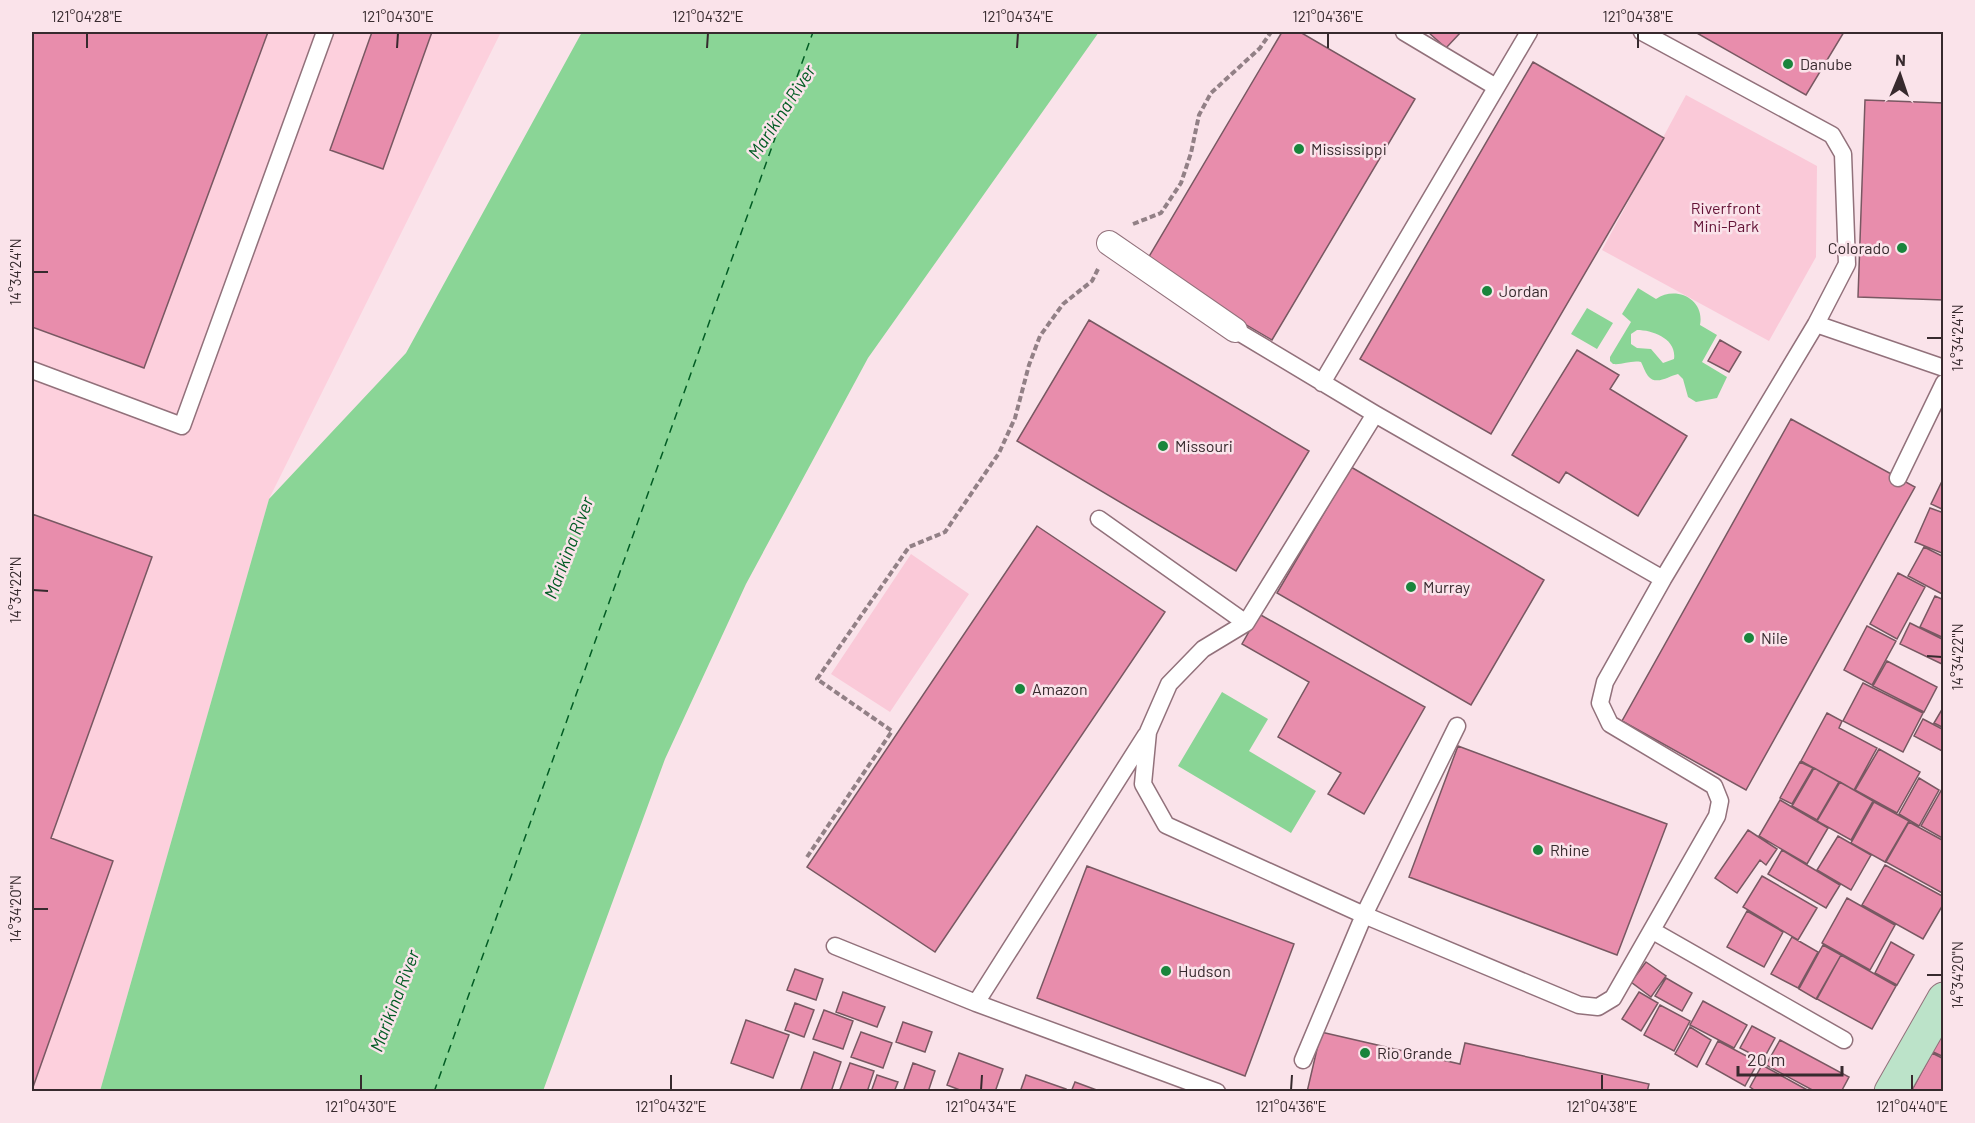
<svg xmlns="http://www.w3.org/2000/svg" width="1975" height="1123" font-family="Barlow,sans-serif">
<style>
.built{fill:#fdd0dd}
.green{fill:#fac9d8}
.water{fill:#8ad596;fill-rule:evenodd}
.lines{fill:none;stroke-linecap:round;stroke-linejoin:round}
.ferry{stroke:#025c24;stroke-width:1.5;stroke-dasharray:8 6;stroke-linecap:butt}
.building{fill:#e88dac;stroke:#785862;stroke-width:1.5}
.service-casing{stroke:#92717b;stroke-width:19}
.pedestrian-casing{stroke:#92717b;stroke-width:26}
.secondary-casing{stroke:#92717b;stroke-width:35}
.path{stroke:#928086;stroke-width:4;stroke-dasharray:6 3;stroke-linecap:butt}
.service{stroke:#fff;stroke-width:16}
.pedestrian{stroke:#fff;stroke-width:24}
.secondary{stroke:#bce3c9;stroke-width:33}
.ticks{fill:none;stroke:#372a2e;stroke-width:2}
.poi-dot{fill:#19853c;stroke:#fae3ea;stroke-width:2}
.labels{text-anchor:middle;stroke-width:5;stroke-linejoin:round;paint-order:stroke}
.poi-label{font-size:16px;fill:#372a2e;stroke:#fae3ea;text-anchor:start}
.park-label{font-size:16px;fill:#641437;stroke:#fae3ea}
.water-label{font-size:18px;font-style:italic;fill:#025c24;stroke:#fae3ea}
.neatline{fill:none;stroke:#372a2e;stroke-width:2}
.ticks-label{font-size:15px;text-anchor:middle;fill:#372a2e}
</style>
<rect width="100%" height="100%" fill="#fae3ea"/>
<path class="built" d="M32,32H501L269,499L100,1091H32Z"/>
<path class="green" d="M1686,95L1817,166L1816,257L1769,341L1602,250Z
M911,554L969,594L890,712L831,674Z"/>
<path class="water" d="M582,32H1099L868,358L746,584L665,759L543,1091H100L269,499L406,353Z
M1638,288L1656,299C1676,285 1705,299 1700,325L1717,335L1702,362L1727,377L1717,398L1696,402L1688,397L1683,379L1678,374C1669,376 1656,386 1648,376C1645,372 1643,366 1641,362C1631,360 1623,365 1613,364L1610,361V357L1631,322L1622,314ZM1637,330C1653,330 1677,339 1674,359L1663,363L1651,349L1637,348L1631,344V334Z
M1587,308L1613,323L1597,349L1571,334Z
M1222,692L1268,719L1249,751L1316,791L1291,833L1178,766Z"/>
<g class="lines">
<path class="ferry" d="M434,1092L813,32"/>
</g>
<path class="building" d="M32,32H268L144,368L32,327Z
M372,32H432L383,169L330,150Z
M1282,32H1300L1415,99L1272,340L1144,265Z
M1428,32H1461L1446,48Z
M1695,32H1844L1806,95Z
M1533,62L1664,138L1491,434L1360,359Z
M1865,100L1944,103V300L1858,297Z
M1089,320L1309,451L1236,571L1017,441Z
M1720,340L1741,352L1729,372L1708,361Z
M1577,350L1619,375L1610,389L1687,436L1638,516L1566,472L1559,483L1512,455Z
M1791,419L1915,487L1746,790L1622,721Z
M1351,467L1544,580L1471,705L1277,593Z
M1944,477V510L1931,504Z
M1930,508L1944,513V554L1915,542Z
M32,514L152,557L51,838L113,861L32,1090Z
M1037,526L1165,612L935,952L807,867Z
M1924,547L1944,557V595L1908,576Z
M1898,573L1925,587L1897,639L1870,624Z
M1935,596L1944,600V638L1920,627Z
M1259,614L1425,707L1364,814L1328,794L1341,773L1278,737L1309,682L1242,644Z
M1910,623L1944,640V665L1900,644Z
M1867,626L1896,641L1872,685L1844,670Z
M1887,661L1937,687L1924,712L1873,686Z
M1863,683L1923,713L1903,752L1843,721Z
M1944,706V728L1934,723Z
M1827,713L1842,721L1839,728L1877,748L1854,790L1801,761Z
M1923,719L1944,730V752L1914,736Z
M1458,746L1667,824L1617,955L1409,877Z
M1879,749L1920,772L1897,813L1855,790Z
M1800,762L1813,768L1792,804L1780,798Z
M1814,768L1839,782L1817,820L1792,806Z
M1919,778L1939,790L1919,826L1899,814Z
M1840,782L1873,801L1851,840L1817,821Z
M1942,789H1944V839L1921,826Z
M1780,800L1828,828L1807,864L1759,836Z
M1874,802L1909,821L1885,862L1851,843Z
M1909,822L1944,841V894L1886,862Z
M1748,830L1777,849L1766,865L1760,860L1737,893L1715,878Z
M1838,836L1871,855L1851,890L1817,870Z
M1782,850L1840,885L1826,908L1768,874Z
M1885,865L1944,897V903L1923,939L1862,905Z
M1087,866L1294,944L1245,1076L1037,998Z
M1762,876L1817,908L1798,940L1743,907Z
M1847,898L1895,925L1870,970L1822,943Z
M1747,911L1783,932L1764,967L1727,947Z
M1792,937L1818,952L1798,988L1771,974Z
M1891,942L1914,955L1897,985L1875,973Z
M1823,945L1841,955L1816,999L1799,989Z
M1841,955L1896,986L1872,1029L1817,999Z
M1646,962L1666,976L1651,997L1631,982Z
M795,969L823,979L816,1000L787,990Z
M1666,978L1692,993L1682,1011L1655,996Z
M843,992L885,1007L877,1027L836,1012Z
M1639,992L1658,1003L1641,1031L1622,1019Z
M1703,1001L1747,1025L1734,1048L1690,1025Z
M795,1003L814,1010L804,1037L785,1030Z
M1660,1005L1690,1021L1674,1051L1644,1035Z
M824,1010L853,1021L843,1049L813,1039Z
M746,1020L789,1035L773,1078L731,1063Z
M903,1022L932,1032L925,1052L896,1042Z
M1752,1026L1775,1038L1763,1060L1740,1048Z
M1690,1027L1711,1040L1697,1067L1675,1054Z
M1944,1027V1057L1931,1051Z
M861,1032L892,1043L883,1068L851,1057Z
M1321,1032L1460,1064L1465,1043L1649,1084L1647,1092H1307Z
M1780,1040L1849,1077L1841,1092H1816L1766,1065Z
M1718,1041L1758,1062L1745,1086L1706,1064Z
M814,1052L841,1062L831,1092H800Z
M959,1053L1003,1069L995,1092H965L947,1085Z
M1932,1053L1944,1059V1092H1911Z
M850,1063L874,1071L867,1092H839Z
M913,1063L935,1071L928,1092H903Z
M1762,1065L1811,1092H1757L1750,1087Z
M877,1075L898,1082L894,1092H871Z
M1026,1075L1066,1089L1065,1092H1020Z
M1075,1082L1102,1092H1071Z"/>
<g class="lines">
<defs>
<path id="service" d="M1404,32L1496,87
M1816,324L1944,368
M1235,330L1375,414L1663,579
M32,370L182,426L325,32
M1322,383L1529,32
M1375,414L1246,623L1203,649L1169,684L1148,732L1143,784L1166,825L1364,915L1579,1005L1598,1007L1613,998L1717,816L1720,801L1714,786L1610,724L1600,703L1605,682L1663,579L1816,324L1847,264L1843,154L1832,135L1642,32
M1898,478L1944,383
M1099,519L1246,623
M1146,735L976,1003L1217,1092
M1653,931L1844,1040
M835,946L976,1003
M1303,1060L1364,915L1457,726"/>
<path id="pedestrian" d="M1109,243L1235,330"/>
<path id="secondary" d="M1891,1092L1944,999"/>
</defs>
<use href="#service" class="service-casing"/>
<use href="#pedestrian" class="pedestrian-casing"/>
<use href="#secondary" class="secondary-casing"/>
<path class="path" d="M1133,224L1161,213L1181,183L1191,153L1199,115L1211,93L1260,48L1271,32
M807,857L892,731L817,679L909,547L945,532L999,453L1015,418L1029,365L1040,336L1063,304L1092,281L1098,269"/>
<use href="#service" class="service"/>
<use href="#pedestrian" class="pedestrian"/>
<use href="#secondary" class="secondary"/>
</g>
<path class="ticks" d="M87,48V33M397,48L398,33M707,48L708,33M1017,48L1018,33M1328,48V33M1638,48V33M33,272H48M1927,338H1942M33,590L48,591M1927,656L1942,657M33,909H48M1927,975H1942M361,1090V1075M671,1090V1075M981,1090L982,1075M1291,1090L1292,1075M1602,1090V1075M1912,1090V1075"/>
<g class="poi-dot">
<circle cx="1788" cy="64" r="6"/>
<circle cx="1299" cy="149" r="6"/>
<circle cx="1902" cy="248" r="6"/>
<circle cx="1487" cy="291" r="6"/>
<circle cx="1163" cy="446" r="6"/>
<circle cx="1411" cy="587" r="6"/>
<circle cx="1749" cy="638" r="6"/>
<circle cx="1020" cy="689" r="6"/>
<circle cx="1538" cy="850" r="6"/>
<circle cx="1166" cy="971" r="6"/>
<circle cx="1365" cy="1053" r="6"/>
</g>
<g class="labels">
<g class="poi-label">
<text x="1800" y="70">Danube</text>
<text x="1311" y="155">Mississippi</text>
<text x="1890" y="254" text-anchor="end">Colorado</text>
<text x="1499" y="297">Jordan</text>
<text x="1175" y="452">Missouri</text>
<text x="1423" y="593">Murray</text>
<text x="1761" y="644">Nile</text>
<text x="1032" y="695">Amazon</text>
<text x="1550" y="856">Rhine</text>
<text x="1178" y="977">Hudson</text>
<text x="1377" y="1059">Rio Grande</text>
</g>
<g class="park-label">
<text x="1726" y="214">Riverfront<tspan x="1726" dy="18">Mini-Park</tspan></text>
</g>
<g class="water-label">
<text transform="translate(782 112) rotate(-57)" y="6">Marikina River</text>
<text transform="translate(569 548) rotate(-69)" y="6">Marikina River</text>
<text transform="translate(395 1001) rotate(-69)" y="6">Marikina River</text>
</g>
</g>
<rect width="1975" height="1123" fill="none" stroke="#fae3ea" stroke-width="66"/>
<g transform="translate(1900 75) rotate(2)" stroke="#fae3ea" stroke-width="4.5" paint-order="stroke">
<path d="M0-4.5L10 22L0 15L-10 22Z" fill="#372a2e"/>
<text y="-9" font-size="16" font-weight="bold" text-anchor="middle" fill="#372a2e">N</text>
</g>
<path d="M1738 1066v9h104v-9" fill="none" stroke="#372a2e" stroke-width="3"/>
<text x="1747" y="1066" font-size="18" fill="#372a2e" stroke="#fae3ea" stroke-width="4.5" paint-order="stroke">20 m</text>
<rect x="33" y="33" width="1909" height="1057" class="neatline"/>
<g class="ticks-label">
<text x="87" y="22">121°04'28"E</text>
<text x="398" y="22">121°04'30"E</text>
<text x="708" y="22">121°04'32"E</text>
<text x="1018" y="22">121°04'34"E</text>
<text x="1328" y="22">121°04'36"E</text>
<text x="1638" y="22">121°04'38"E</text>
<text transform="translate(16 272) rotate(-90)" y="5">14°34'24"N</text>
<text transform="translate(1958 338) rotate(-90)" y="5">14°34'24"N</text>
<text transform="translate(16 590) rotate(-90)" y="5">14°34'22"N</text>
<text transform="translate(1958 657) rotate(-90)" y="5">14°34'22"N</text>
<text transform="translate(16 909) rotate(-90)" y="5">14°34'20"N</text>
<text transform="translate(1958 975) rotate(-90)" y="5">14°34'20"N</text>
<text x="361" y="1112">121°04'30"E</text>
<text x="671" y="1112">121°04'32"E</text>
<text x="981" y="1112">121°04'34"E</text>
<text x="1291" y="1112">121°04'36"E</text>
<text x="1602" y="1112">121°04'38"E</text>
<text x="1912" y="1112">121°04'40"E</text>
</g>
</svg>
